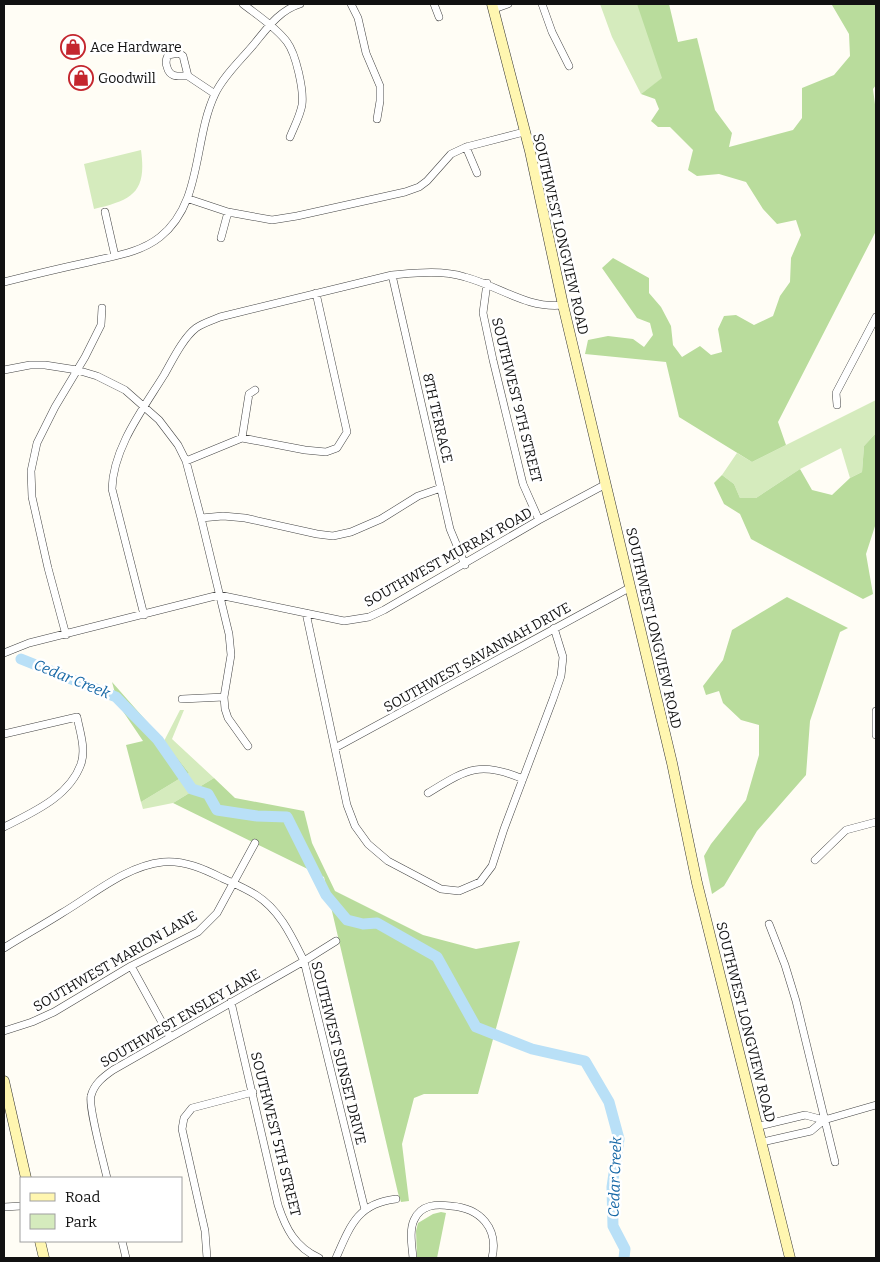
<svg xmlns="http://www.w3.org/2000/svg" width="880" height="1262" font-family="Bitter,serif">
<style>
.green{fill:#d5ebbd}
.forest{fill:#b9dc9c}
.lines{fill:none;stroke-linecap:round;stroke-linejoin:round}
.river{stroke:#b9e0f7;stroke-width:11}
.street-casing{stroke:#444;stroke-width:8}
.secondary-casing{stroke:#333;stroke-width:11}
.street{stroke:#fff;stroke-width:7}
.secondary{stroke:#fff6b0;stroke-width:10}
.labels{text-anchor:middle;stroke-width:5;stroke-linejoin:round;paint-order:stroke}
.poi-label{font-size:14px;fill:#111;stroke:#fff;text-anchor:start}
.street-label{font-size:14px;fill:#111;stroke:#fff}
.water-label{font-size:15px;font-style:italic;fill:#1768a6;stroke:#fff}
</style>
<rect width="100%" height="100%" fill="#fffdf5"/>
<path class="green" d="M600,4H637L640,9L663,78L641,94L612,37Z
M141,150C147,193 132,200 94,209L84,164Z
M876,400V433L864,446L862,472L850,478L841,448L800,469L756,498H740L734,484L722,475L737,453L752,462Z
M180,710H184L172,739L214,778L173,803L143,809L141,802L189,773L164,741Z"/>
<path class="forest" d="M637,4H669L678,42L697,38L715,110L732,133L729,147L793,130L802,118V88L834,75L850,56L849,34L832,5L876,4V85L873,89L876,112V231L778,422L786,445L752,462L679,417L666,362L585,354L588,340L608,336L633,339L644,347L653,335L650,323L637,318L602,268L613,258L649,278V293L661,307L671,326L673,345L682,357L700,346L711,355L722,352L718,329L724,316L736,315L754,325L773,316L780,296L790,282L791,258L801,235L796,220L777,224L763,209L746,182L719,174L697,176L688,170L693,150L670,127H658L651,121L659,109L655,99L641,94L662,78Z
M876,433V523L866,554L873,594L863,599L751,539L740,514L724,504L714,483L722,475L734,484L740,498H756L800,469L812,490L832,495L850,478L862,472L864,446Z
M787,597L848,628L840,632L810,721L806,775L757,831L724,886L712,894L704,856L711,844L746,800L759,755V725L741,720L723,703L719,691L706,695L703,686L723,660L732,630Z
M112,682L164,741L189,773L141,802L126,745L143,741L118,704Z
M214,778L235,798L304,811L312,843L335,891L423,935L476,949L520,941L478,1094H424L414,1098L402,1144L409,1201L401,1202L398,1193L324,877L173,803Z
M441,1212L446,1213L437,1258H417L416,1231L418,1223L433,1214Z"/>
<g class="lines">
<path class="river" d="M21,659L116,697L158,740L192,789L208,794L217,810L257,816L287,817L326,895L347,920L363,924L377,923L437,957L476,1027L532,1049L585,1061L609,1102L619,1139L612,1187L613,1226L625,1249L624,1258"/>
<defs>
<path id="street" d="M243,4C257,15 276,27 287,42C296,54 304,90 302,105C300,116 294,127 290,137
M351,4L358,18L366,53L380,86V101L377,119
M434,4L439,17
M542,4L552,32L569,66
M494,9L508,4
M188,76C178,76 170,78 167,67C165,62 166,59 168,55L179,53L183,56L188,76L215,94
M466,147L477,173
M189,199L228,212L272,220L297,216L405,192L419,187L427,181L451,154L466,147L524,132
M105,212L115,256
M221,238L228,212
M392,275L450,529L465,565
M4,282C32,275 61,268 89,262C113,256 140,253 160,237C203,203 193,140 215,94C224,75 242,59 255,43C268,27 280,10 300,4
M487,283L483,313L493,360L523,484L539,520
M4,370L30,365H45L77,370L97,376L125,390L159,420L178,445L186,461L201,518L229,634L231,655L224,697L225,709L228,718L248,746
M837,405L836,393L876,317
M242,438L249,394L255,390
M186,461L242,438L305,450L326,452L337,448L347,432L316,293
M201,518L223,516L245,518L317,534L333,536L351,532L381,519L418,496L441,488
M306,613L347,805L355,826L368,844L388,861L441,889L459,891L480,882L492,866L504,829L553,699L561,676L563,657L554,628
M144,615L112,489C113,448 143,409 164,375C172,361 183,338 196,328C203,323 213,320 220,317L392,275C416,273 441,270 465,277C499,286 527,309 563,305
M66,635L48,568L32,497L31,471L37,443L55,407L85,357L101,325L102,308
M4,653L29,643L219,595L344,621L369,617L384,610L539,520L606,484
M182,699L224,697
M876,711V735
M4,734L77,717C80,732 86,749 81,764C69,797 33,812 4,827
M335,748L631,587
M428,793C466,770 479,760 523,779
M815,860L846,830L876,822
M769,924L785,965L796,1001L835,1162
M4,948C23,936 43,925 62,913C94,894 126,866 163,862C184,860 204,869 222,878C233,883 245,888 256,895C280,910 292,937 304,961L365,1210
M131,966L170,1037
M231,1002L278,1205C286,1229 295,1247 319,1258
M4,1031L32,1022L54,1012L131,966L198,932L217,913L255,843
M759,1126L805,1115L824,1120
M762,1142L811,1131L824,1120L876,1105
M107,1178C104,1164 88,1106 91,1096C94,1084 103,1077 113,1070L304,961L336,941
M4,1207L21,1206
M122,1241L126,1258
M207,1258L205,1231L182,1129L184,1118L192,1108L253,1092
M336,1258C350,1226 358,1203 396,1199
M413,1258C412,1246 409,1231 414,1220C421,1204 437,1204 451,1206C480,1208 499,1228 492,1258"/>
<path id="secondary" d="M492,4L530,151L563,305L672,763L697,883L790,1258
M4,1081L26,1178
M40,1241L44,1258"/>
</defs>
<use href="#street" class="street-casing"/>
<use href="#secondary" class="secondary-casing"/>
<use href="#street" class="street"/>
<use href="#secondary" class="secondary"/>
</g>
<defs>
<symbol id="shop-ring" viewBox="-11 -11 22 22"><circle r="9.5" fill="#fff" stroke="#c4262e" stroke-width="1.5"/><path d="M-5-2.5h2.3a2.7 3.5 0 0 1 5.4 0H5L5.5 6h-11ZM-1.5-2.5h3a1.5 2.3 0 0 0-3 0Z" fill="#c4262e"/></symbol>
</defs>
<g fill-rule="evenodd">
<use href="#shop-ring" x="59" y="33" width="28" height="28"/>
<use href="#shop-ring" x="67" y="64" width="28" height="28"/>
</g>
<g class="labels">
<g class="poi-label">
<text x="90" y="52">Ace Hardware</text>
<text x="98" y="83">Goodwill</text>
</g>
<g class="street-label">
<text transform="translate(561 234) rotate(77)" y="5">SOUTHWEST LONGVIEW ROAD</text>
<text transform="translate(517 400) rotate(76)" y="5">SOUTHWEST 9TH STREET</text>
<text transform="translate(438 418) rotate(77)" y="5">8TH TERRACE</text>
<text transform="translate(448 557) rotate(-29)" y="5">SOUTHWEST MURRAY ROAD</text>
<text transform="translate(654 628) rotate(77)" y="5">SOUTHWEST LONGVIEW ROAD</text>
<text transform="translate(477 657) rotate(-29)" y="5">SOUTHWEST SAVANNAH DRIVE</text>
<text transform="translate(115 961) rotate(-30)" y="5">SOUTHWEST MARION LANE</text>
<text transform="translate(180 1018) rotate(-30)" y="5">SOUTHWEST ENSLEY LANE</text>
<text transform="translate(746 1022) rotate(76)" y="5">SOUTHWEST LONGVIEW ROAD</text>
<text transform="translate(339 1053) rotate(76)" y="5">SOUTHWEST SUNSET DRIVE</text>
<text transform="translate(276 1134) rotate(76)" y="5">SOUTHWEST 5TH STREET</text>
</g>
<g class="water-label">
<text transform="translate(72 679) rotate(22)" y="5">Cedar Creek</text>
<text transform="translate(615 1177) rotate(-88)" y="5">Cedar Creek</text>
</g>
</g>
<rect width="880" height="1262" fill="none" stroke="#111111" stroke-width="10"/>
<rect x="20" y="1177" width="162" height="65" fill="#ffffff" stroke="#a0a0a0"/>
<rect x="30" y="1193" width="25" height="8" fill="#fff6b0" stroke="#a0a0a0"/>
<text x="65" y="1202" font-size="15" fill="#111111">Road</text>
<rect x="30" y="1214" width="25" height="15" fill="#d5ebbd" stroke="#a0a0a0"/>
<text x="65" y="1227" font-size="15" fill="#111111">Park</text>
</svg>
